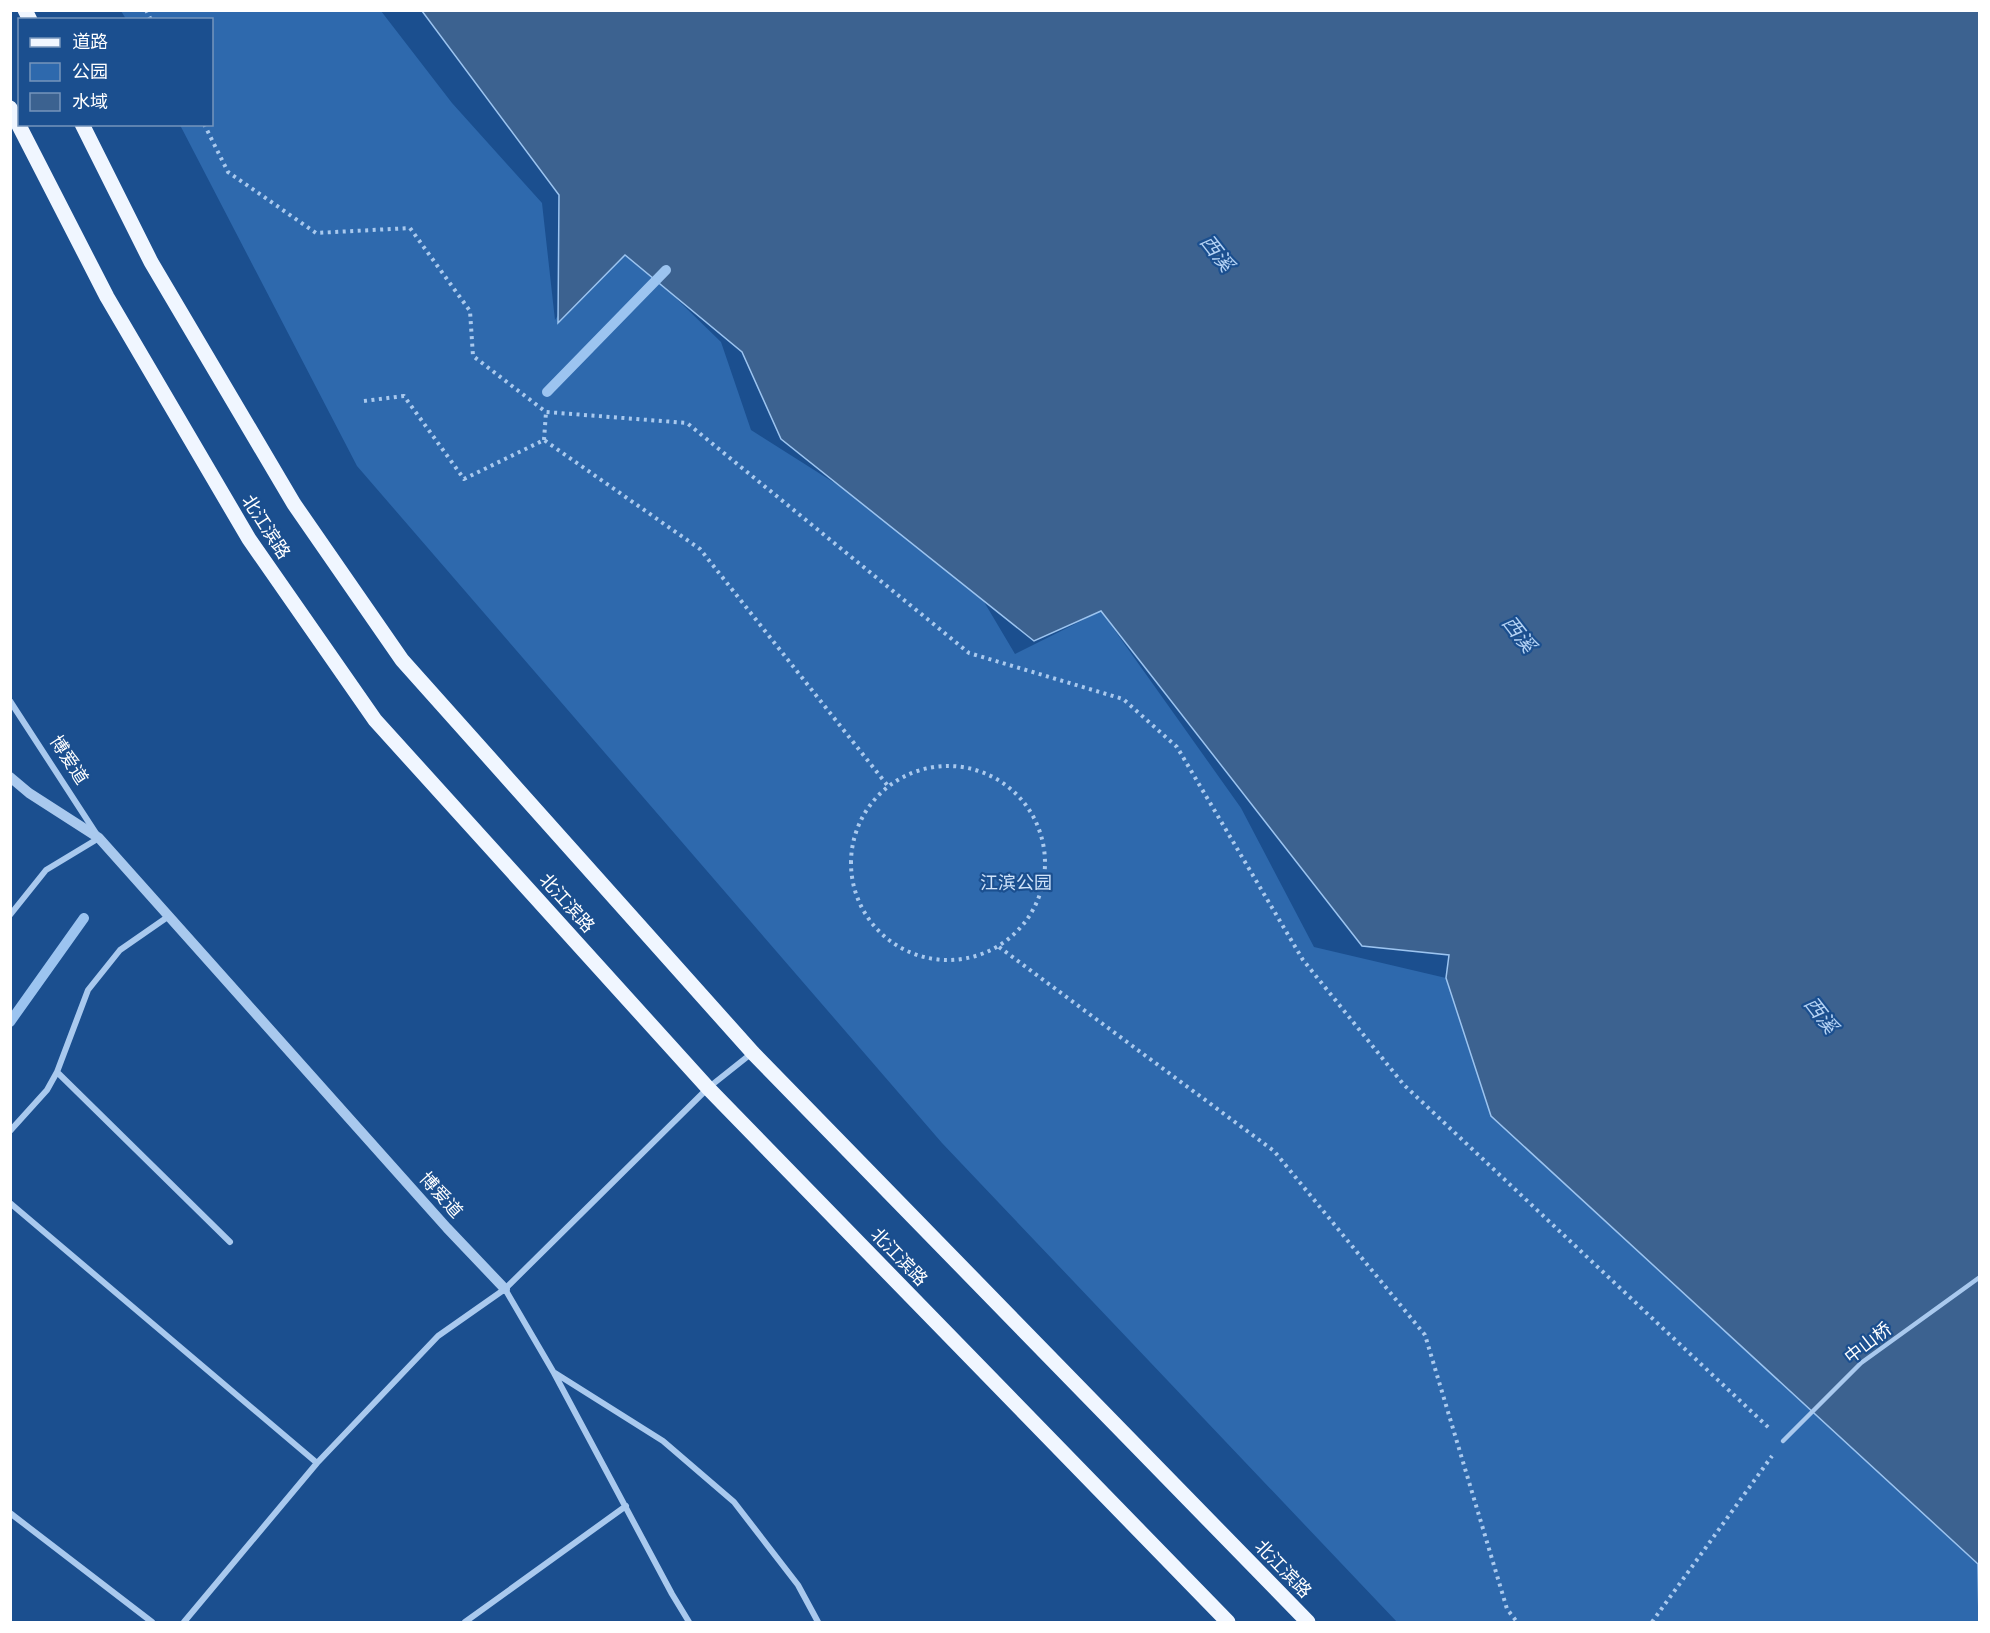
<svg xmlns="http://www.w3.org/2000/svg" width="1990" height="1633" font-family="Barlow,'Noto Sans SC',sans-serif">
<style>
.green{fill:#2e69ad}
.water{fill:#3c6290;stroke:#9cc4f0;stroke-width:1.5}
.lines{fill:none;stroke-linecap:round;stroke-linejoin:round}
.stream{stroke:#9cc4f0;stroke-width:10}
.path{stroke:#a9c9ee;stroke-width:4;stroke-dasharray:3 4.5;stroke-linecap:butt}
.service{stroke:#a9c9ee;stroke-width:4.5}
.minor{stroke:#a9c9ee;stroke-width:6}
.tertiary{stroke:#a9c9ee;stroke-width:10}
.primary{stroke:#f0f6ff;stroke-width:15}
.labels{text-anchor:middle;stroke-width:4.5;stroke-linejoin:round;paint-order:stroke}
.street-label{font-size:18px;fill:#fff;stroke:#1b4f8f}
.park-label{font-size:18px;fill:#cfe3fa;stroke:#1b4f8f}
.water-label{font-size:20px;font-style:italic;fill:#b5d3f5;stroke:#1b4f8f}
</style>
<rect width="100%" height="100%" fill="#1b4f8f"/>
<path class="green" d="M121,11H381L452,103L542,203L555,320L610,234L721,342L751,430L961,563L1015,654L1101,611L1241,808L1314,947L1446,978L1491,1116L1978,1564L1979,1622H1397L942,1143L357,466L180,125L212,124V20L126,19Z"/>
<path class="water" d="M422,11H1979V1622L1978,1564L1491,1116L1446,978L1449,955L1362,946L1101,611L1034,641L781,439L742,352L625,255L558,323L559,195Z"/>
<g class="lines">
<path class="stream" d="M547,392L666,270
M10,1022L84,918"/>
<path class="path" d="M146,10L151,20
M204,124L228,172L316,233L410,228L470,311L473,356L546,412L687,423L969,653L1123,699L1177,747L1303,960L1404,1085L1769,1428
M364,401L404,396L464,479L544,440L700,549L888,786
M544,440L546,412
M851 863a97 97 0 1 1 194 0a97 97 0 1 1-194 0Z
M999,947L1274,1151L1425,1335L1507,1609L1517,1622
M1652,1622L1772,1456"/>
<path class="service" d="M1783,1441L1861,1363L1980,1277"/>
<path class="minor" d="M10,701L99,838L46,870L10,915
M57,1072L230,1242
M10,1131L47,1090L57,1072L88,990L120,950L169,916
M10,1203L317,1463
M505,1289L554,1373L672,1594L689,1622
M555,1373L663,1441L734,1502L798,1585L818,1622
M10,1513L152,1622
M184,1622L317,1463L438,1336L505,1289L708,1088L752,1053
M465,1622L626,1506"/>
<path class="tertiary" d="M10,777L29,793L99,838L447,1228L505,1289"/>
<path class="primary" d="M25,10L30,20
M10,108L107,297L249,539L375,720L708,1088L1228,1622
M82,124L151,262L294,504L402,660L753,1053L1308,1622"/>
</g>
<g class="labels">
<g class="street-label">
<text transform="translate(266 527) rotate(57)" y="6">北江滨路</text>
<text transform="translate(69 760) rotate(57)" y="6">博爱道</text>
<text transform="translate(567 903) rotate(48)" y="6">北江滨路</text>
<text transform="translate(441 1195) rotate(48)" y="6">博爱道</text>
<text transform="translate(899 1257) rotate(46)" y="6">北江滨路</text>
<text transform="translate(1868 1343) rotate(-38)" y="6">中山桥</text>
<text transform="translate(1283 1569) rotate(46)" y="6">北江滨路</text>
</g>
<g class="park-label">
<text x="1016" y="889">江滨公园</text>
</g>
<g class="water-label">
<text transform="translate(1217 253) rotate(52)" y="7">西溪</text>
<text transform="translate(1519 634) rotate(52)" y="7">西溪</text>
<text transform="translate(1821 1015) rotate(52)" y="7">西溪</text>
</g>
</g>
<rect width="1990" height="1633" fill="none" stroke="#ffffff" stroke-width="24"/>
<rect x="18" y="18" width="195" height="108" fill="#1b4f8f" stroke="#7695bc" stroke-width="1.5"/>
<rect x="30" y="38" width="30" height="9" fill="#f0f6ff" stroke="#7695bc" stroke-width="1.5"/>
<text x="72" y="48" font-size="18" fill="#ffffff">道路</text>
<rect x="30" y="63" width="30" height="18" fill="#2e69ad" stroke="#7695bc" stroke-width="1.5"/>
<text x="72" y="78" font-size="18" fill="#ffffff">公园</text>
<rect x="30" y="93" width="30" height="18" fill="#3c6290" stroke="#7695bc" stroke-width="1.5"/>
<text x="72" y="108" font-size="18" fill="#ffffff">水域</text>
</svg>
